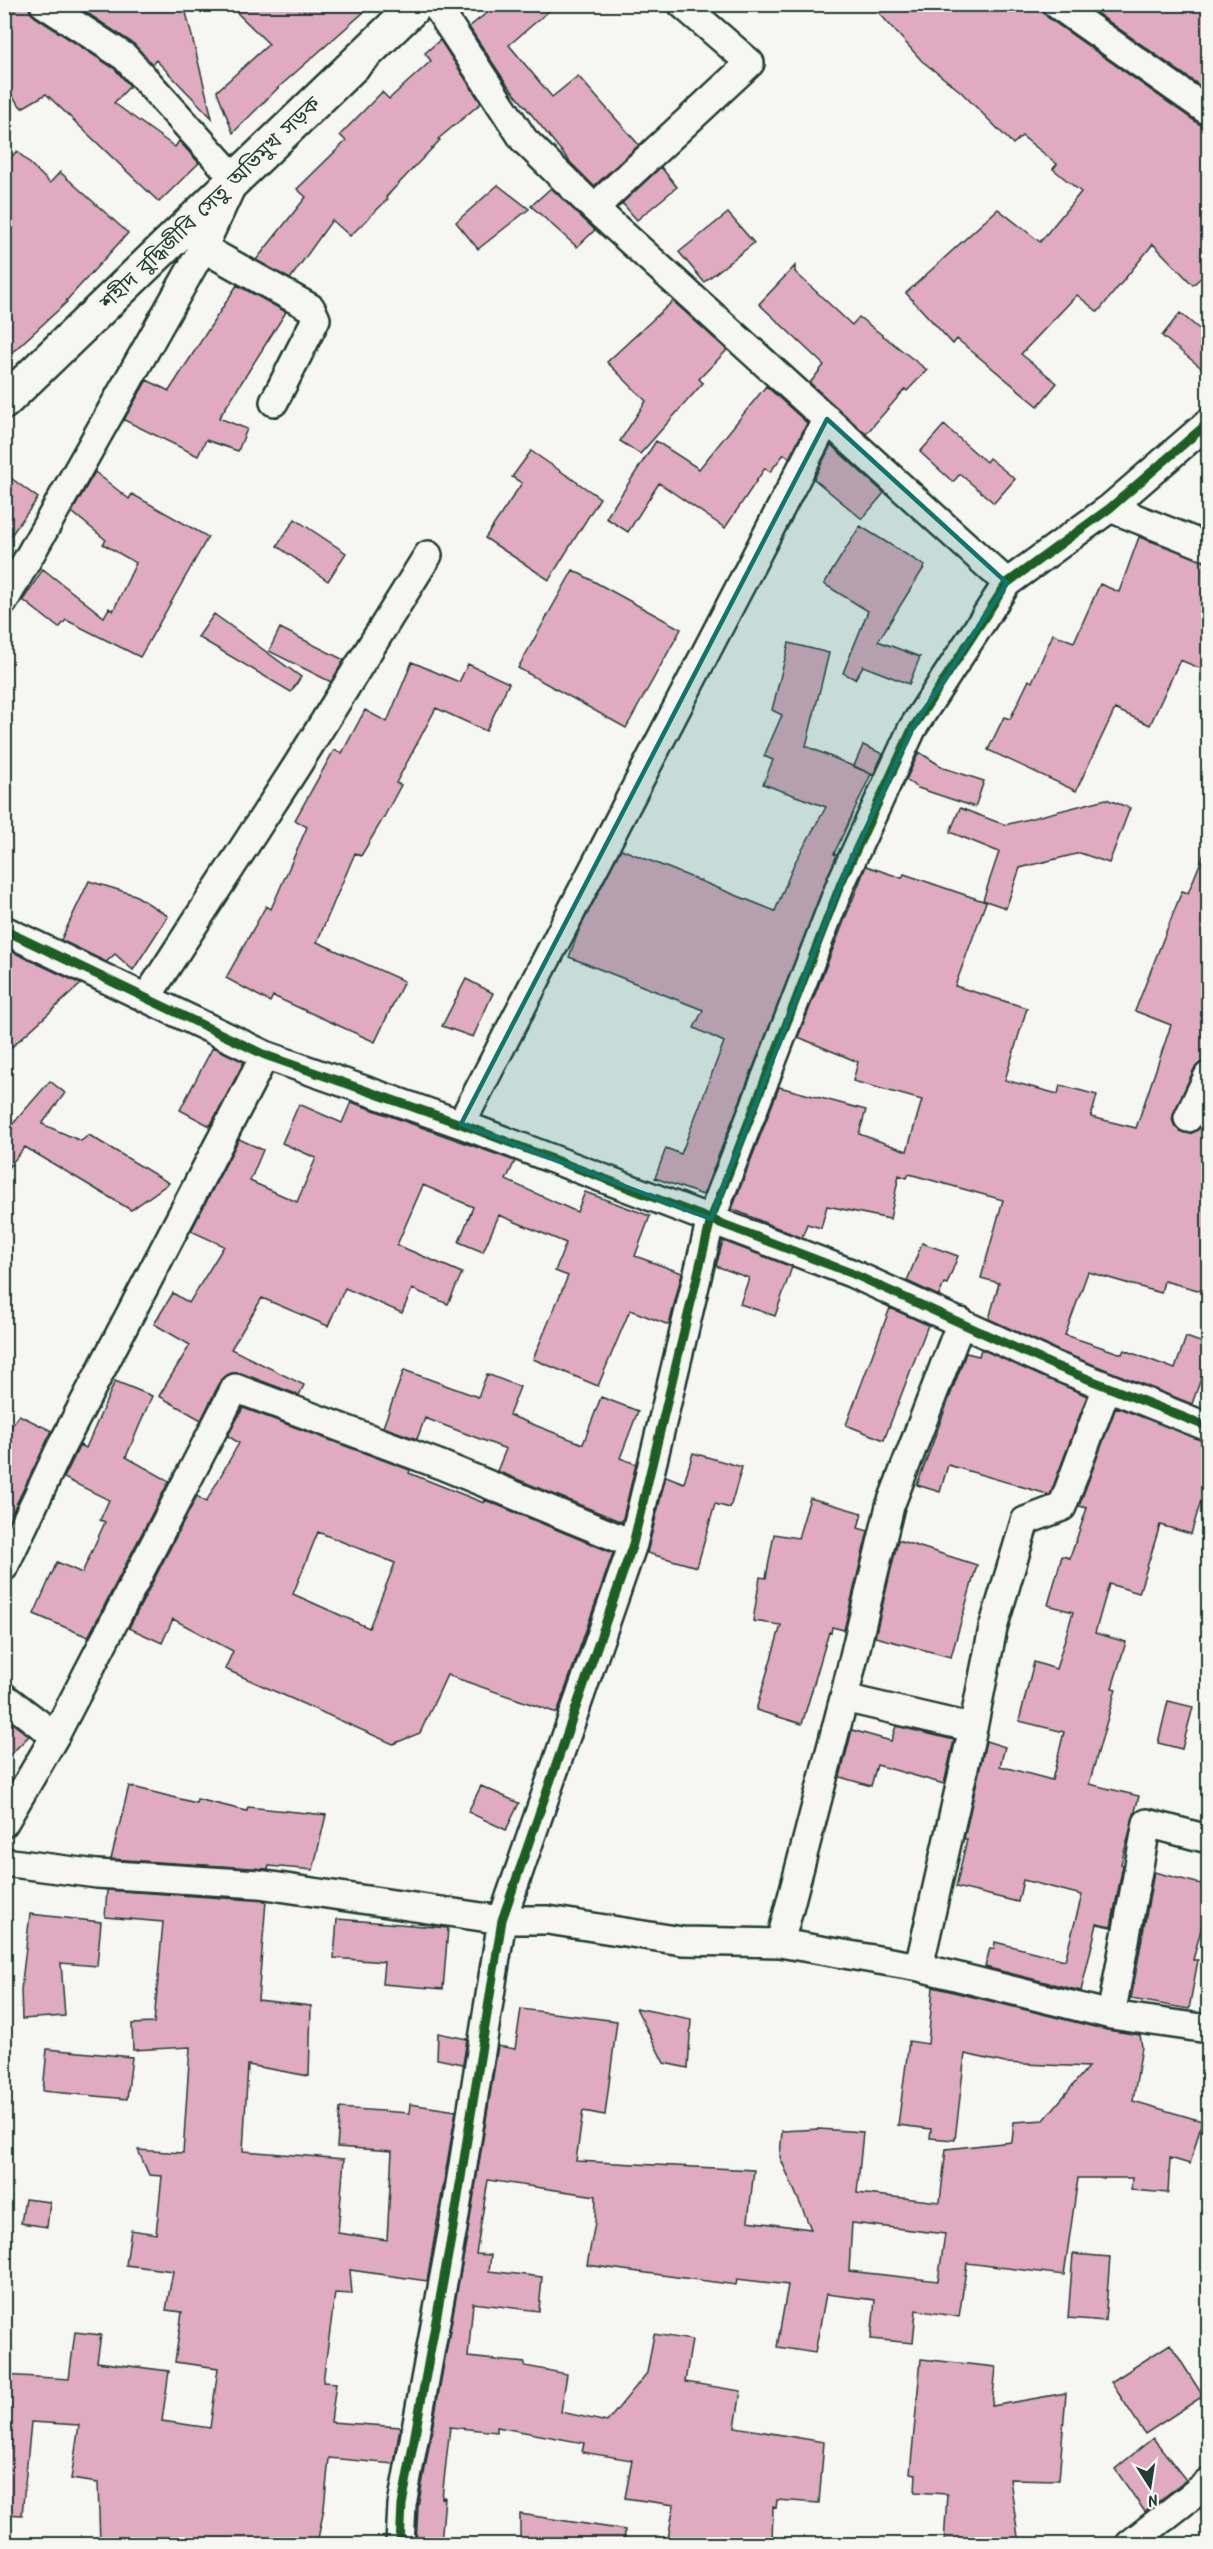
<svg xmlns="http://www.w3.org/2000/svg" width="1213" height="2549" font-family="Kalam,'Noto Sans Bengali',sans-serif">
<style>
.building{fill:#e0aac1;stroke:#1f3d34;stroke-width:1.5;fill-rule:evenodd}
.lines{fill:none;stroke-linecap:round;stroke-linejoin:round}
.street-casing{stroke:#1f3d34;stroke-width:32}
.secondary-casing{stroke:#1f3d34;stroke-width:38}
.street{stroke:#f6f6f2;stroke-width:27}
.secondary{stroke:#f6f6f2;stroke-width:33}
.cycleway-casing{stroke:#f6f6f2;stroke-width:13}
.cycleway{stroke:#1b5e20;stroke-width:9}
.marked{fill:#0f766e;fill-opacity:0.2;stroke:#0f766e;stroke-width:4.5;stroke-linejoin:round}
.labels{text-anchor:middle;stroke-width:5;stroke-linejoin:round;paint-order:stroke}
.street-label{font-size:21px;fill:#1f3d34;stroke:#f6f6f2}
</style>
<rect width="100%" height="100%" fill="#f6f6f2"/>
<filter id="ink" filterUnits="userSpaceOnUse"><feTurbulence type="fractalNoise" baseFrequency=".0167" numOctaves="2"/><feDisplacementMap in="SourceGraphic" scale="12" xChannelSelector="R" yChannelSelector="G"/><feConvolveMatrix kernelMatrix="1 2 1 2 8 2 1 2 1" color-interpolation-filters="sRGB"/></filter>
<g filter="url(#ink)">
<path class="building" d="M17,4H28L30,12L35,17L115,69L130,86L114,103L175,147L179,141L199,163L159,202L46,94L22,108L4,87V28Z
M74,4H184L212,118L156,60L152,64L134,44Z
M228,4H373L279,87L233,133L217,91L269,44Z
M498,4H557L509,45L552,97L578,76L639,145L594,186L571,163L506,83L469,27Z
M871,4H1041L1047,17L1199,124L1209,126V270L1193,285L1153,244L1098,312L1077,295L1021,354L1057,383L1038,406L957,339L953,344L906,293L998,209L1040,242L1081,192L1053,169L1057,164L1022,136L1013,144L960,91L922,61Z
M1084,4H1209V92Z
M440,40L481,103L438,139L440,140L386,197L388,199L350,236L332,220L290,279L256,260L306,197L297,189L346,141L340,135L382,92L389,99L431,61L425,53Z
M17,151L50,183L60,172L128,233L66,301L67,302L4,360V164Z
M661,167L677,187L637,220L623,204L617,208Z
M498,185L529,209L478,249L456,222Z
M551,188L595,230L577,247L531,206Z
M728,213L754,243L704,282L679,252Z
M795,266V272L852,325L859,317L927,370L907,391L905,389L866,434L810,383L824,365L759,304Z
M237,285L286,312L219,418L247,429L238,451L206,440L198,456L124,420L147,380L169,391Z
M673,301L727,350L699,379L703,383L640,454L620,441L646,401L607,362Z
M1180,313L1209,337V374L1162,336Z
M766,386L807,423L789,458L784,454L770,472L765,468L725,528L659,483L628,532L606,518L656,441L699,469Z
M944,425L986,462L989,458L1015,479L994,503L960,474L953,482L920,452Z
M831,445L884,493L862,519L814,479Z
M531,451L600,498L549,580L485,538L522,483L512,477Z
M95,472L129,499L132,494L208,537L140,657L66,620L59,628L23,600L43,569L104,617L109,608L113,611L136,563L103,544L106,540L72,512Z
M4,473L38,498L4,545Z
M295,519L346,553L328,581L277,546Z
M860,526L925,566L878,641L920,657L909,684L863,666L855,679L843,673L868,611L824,584Z
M1139,537L1209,562V608L1201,627L1209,630V672L1180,660L1150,725L1115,709L1076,791L988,750L1004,717L1010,719L1029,680L1032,682L1053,634L1074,642L1100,584L1119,592Z
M573,570L681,629L626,728L518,668Z
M214,614L301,677L291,692L198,637Z
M280,628L344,660L331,682L269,651Z
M789,643L829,653L806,746L871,774L834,854L837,855L703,1195L655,1178L666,1148L681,1154L724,1042L694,1028L703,1010L569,957L579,930L621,849L775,911L794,864L826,807L763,784L773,760L764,756L782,715L772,710Z
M412,662L459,682L468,664L509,683L486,731L436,708L396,783L401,785L384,817L361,856L355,853L317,942L404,981L375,1042L273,996L270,1002L226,978L266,906L271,909L307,827L295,820L334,750L342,753L365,710L387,722Z
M863,745L883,754L873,775L854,766Z
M919,752L944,768L984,781L975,807L918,788L906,780Z
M1106,799L1130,808L1109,863L1080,853L1020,868L1006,908L983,900L999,852L950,832L960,808L1005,825Z
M1208,844L1209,1061L1200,1063L1194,1069L1172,1119L1175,1127L1182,1132L1190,1134L1196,1131L1202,1125L1209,1112V1293L1164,1281L1161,1293L1088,1272L1065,1335L1122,1354L1124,1350L1175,1369L1186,1337L1209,1345V1356L1192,1404L1059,1351L989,1319L999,1283L981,1278L1003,1200L909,1174L907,1178L899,1175L890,1219L827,1206L821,1228L807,1224L802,1238L732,1209L779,1087L866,1110L859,1134L907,1151L922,1100L853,1081L858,1062L798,1037L866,866L902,878L904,874L986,902L955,986L1027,1008L1005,1080L1058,1094L1060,1085L1097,1095L1091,1117L1136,1128L1171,1025L1135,1011L1182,891L1188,893Z
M89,881L135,895L168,916L133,970L115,954L106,962L61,940Z
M4,948L81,984L4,1054Z
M466,979L493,993L473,1037L442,1026Z
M213,1047L244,1062L210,1126L180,1110Z
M50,1081L65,1093L42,1124L81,1141L89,1135L169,1183L131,1210L25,1147L4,1173V1134Z
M351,1102L515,1161L506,1180L577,1212L585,1192L650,1216L635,1256L682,1273L669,1325L630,1310L598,1386L533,1359L568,1276L555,1271L566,1243L499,1215L483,1252L459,1242L473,1207L423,1185L397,1245L462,1273L448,1304L412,1289L402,1313L345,1288L328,1326L262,1298L231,1349L304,1385L299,1395L241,1373H232L221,1380L201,1420L159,1396L190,1345L154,1324L173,1293L189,1303L224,1246L191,1231L239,1139L263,1150L250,1181L297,1202L316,1158L282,1143L299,1104L342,1123Z
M723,1241L792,1267L775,1316L740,1304L749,1278L716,1266Z
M922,1243L958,1256L947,1284L944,1283L939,1296L907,1281Z
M890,1308L928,1325L884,1440L846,1425Z
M981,1349L1087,1396L1050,1495L1046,1496L1047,1494L948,1465L940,1492L917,1485L966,1353L979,1356Z
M404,1370L478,1397L487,1374L520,1387L509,1415L583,1444L601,1397L638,1411L620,1458L636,1464L622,1522L497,1471L506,1449L425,1418L417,1439L383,1427Z
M115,1381L152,1396L126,1457L169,1481L88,1637L34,1614L57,1562L82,1573L105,1522L100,1520L109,1500L64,1478L80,1445L86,1448Z
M1116,1407L1209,1442V1474L1191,1534L1160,1525L1139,1593L1109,1584L1095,1633L1126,1642L1112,1688L1116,1689L1089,1784L1139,1796L1121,1864L1123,1865L1111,1927L1097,1924L1081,1991L985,1967L990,1948L994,1949L995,1942L1065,1960L1082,1895L1023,1880L1018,1902L956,1887L967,1839H964L986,1741L1005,1747L1000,1766L1052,1780L1064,1732L1019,1721L1034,1662L1056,1669L1073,1612L1048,1605L1062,1556L1070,1558L1087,1508L1079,1506Z
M243,1408L410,1470L409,1473L484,1503L485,1500L613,1553L557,1713L447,1675L420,1733L393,1744L225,1669L233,1651L173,1619L162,1643L129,1628L197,1496L206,1502L239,1443L228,1436ZM318,1532L395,1563L369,1628L293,1594Z
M19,1415L52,1431L4,1529V1436Z
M693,1453L742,1467L730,1508L715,1504L697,1567L647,1553L666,1476L684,1483Z
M810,1498L862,1513L858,1528L868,1531L844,1630L832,1627L831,1633L829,1632L802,1724L756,1710L781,1625L753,1621L760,1577L766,1578L774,1534L798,1538Z
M898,1540L977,1565L951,1657L875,1637Z
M1168,1701L1193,1707L1182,1749L1158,1743Z
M4,1717L29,1736L4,1761Z
M896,1726L954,1740L944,1784L877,1765L871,1786L840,1777L852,1730L891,1741Z
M129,1786L196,1803L197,1799L247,1811L248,1807L326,1815L313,1870L269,1866L268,1869L111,1859Z
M481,1786L519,1803L506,1830L468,1812Z
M1154,1872L1209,1886V1899L1193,1960H1198L1189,2009L1131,1999Z
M107,1890L266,1901L258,2000L311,2006L309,2076L248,2065L243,2151L344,2159L338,2233L387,2240L392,2151L337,2147L340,2108L409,2113L410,2104L456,2111L427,2281L350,2270L352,2294L335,2293L323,2382L336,2383L331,2422L400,2427L394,2464L329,2458L324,2508L317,2544H100L98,2483L71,2479L79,2425L31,2422L22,2515L4,2514V2375L69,2379L75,2332L101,2335L97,2362L169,2371L162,2421L210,2428L218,2368L175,2362L182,2312L166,2310L173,2271L126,2265L131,2230L156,2234L162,2176L149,2175L138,2150L183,2153L190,2047L133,2050L132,2024L154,2023L163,1922L105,1917Z
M30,1914L101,1922L97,1966L61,1963L65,2016L22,2019L21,1990Z
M337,1919L448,1928L443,1989L382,1984L384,1962L334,1958Z
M933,1987L1107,2030L1140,2035L1142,2047L1133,2101L1202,2121L1190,2164L1170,2158L1168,2193L1131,2190L1132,2178H1078L1064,2275L967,2263L959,2317L916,2310L913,2343L871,2339L875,2300L826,2294L815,2353L777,2347L788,2285L737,2279L736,2285L587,2265L595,2223L596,2196L488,2180L476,2254L491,2255L489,2271L542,2277L539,2311L473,2303L468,2357L525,2363V2366L567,2374L561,2412L607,2422L647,2373L654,2334L692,2340L685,2382L741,2391L735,2427L824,2442L819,2503L777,2500L776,2508L773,2507L772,2544H667L674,2505L625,2498L632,2460L582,2452L584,2443L497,2427V2432L450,2427L442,2498L445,2497L441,2544H416L418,2507L468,2231L498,2046L515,2049L521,2009L617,2021L605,2115L583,2111L576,2161L754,2170L748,2221L811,2229L780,2157L782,2131L819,2129L863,2132L857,2193L940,2202L946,2149L1012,2142L1014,2122L1044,2120L1088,2067L1005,2063L965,2054L955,2140L930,2138L931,2129L898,2125L909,2041L928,2044ZM852,2223L945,2234L938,2281L849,2271Z
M636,2008L691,2019L688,2068L664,2063Z
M438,2033L467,2039L463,2064L437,2059Z
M47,2049L132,2057L127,2099L43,2091Z
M25,2199L50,2202L47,2227L21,2223Z
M1073,2254L1110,2257L1105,2321L1068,2318Z
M1170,2344L1203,2396L1145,2434L1111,2382Z
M921,2359L996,2367L992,2406L1066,2393L1059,2480L1010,2479L1019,2544H944L947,2494L915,2492L916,2474L910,2473Z
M1153,2438L1186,2480L1145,2512L1115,2469Z
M520,2514L625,2530L624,2544H520Z"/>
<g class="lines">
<defs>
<path id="street" d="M435,4L524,140L594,208
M682,4L750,63L594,208L1007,583
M1056,4L1208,111
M203,248L311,308L316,319L274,402
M1110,508L1208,547
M4,601L203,248L235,179L125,57L44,4
M4,930L265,1055L461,1124L851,1273L1053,1365L1208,1427
M147,997L296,767L428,555
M1188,1118L1208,1076
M461,1124L827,419
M4,1567L60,1449L265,1055
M4,1697L55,1736
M844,1698L973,1728
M4,1823L55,1736L235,1388L441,1465L633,1544
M4,1862L97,1874L259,1884L502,1920H548L682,1941L780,1943L919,1967L1111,2015L1208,2029
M780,1943L844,1698L890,1506L961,1322
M919,1967L973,1728L993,1628L1025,1521L1062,1507L1107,1387
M1111,2015L1147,1823L1208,1839
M400,2544L402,2505L453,2228L502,1920L633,1544L711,1219L841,883L912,729L1007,583L1110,508L1208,423
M1130,2544L1208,2483"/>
<path id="secondary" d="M4,402L417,4"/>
</defs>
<use href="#street" class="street-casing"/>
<use href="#secondary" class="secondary-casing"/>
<use href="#street" class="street"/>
<use href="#secondary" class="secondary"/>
<defs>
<path id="cycleway" d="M4,930L265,1055L461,1124L851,1273L1053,1365L1208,1427
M400,2544L402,2505L453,2228L502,1920L633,1544L711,1219L841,883L912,729L1007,583L1110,508L1208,423"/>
</defs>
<use href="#cycleway" class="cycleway-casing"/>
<use href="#cycleway" class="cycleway"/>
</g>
</g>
<path class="marked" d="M827,419L1007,583L912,729L841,883L711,1219L461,1124Z"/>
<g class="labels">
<g class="street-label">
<text transform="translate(210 203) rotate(-44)" y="7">শহীদ বুদ্ধিজীবি সেতু অভিমুখ সড়ক</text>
</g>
</g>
<rect width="1213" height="2549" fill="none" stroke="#f6f6f2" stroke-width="24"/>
<rect x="12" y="12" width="1189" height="2525" fill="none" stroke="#1f3d34" stroke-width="2" filter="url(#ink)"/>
<g transform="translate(1150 2486) rotate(168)" stroke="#f6f6f2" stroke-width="4.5" paint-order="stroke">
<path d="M0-4.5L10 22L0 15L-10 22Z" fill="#1f3d34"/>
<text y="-9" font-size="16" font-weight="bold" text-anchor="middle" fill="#1f3d34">N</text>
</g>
</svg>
